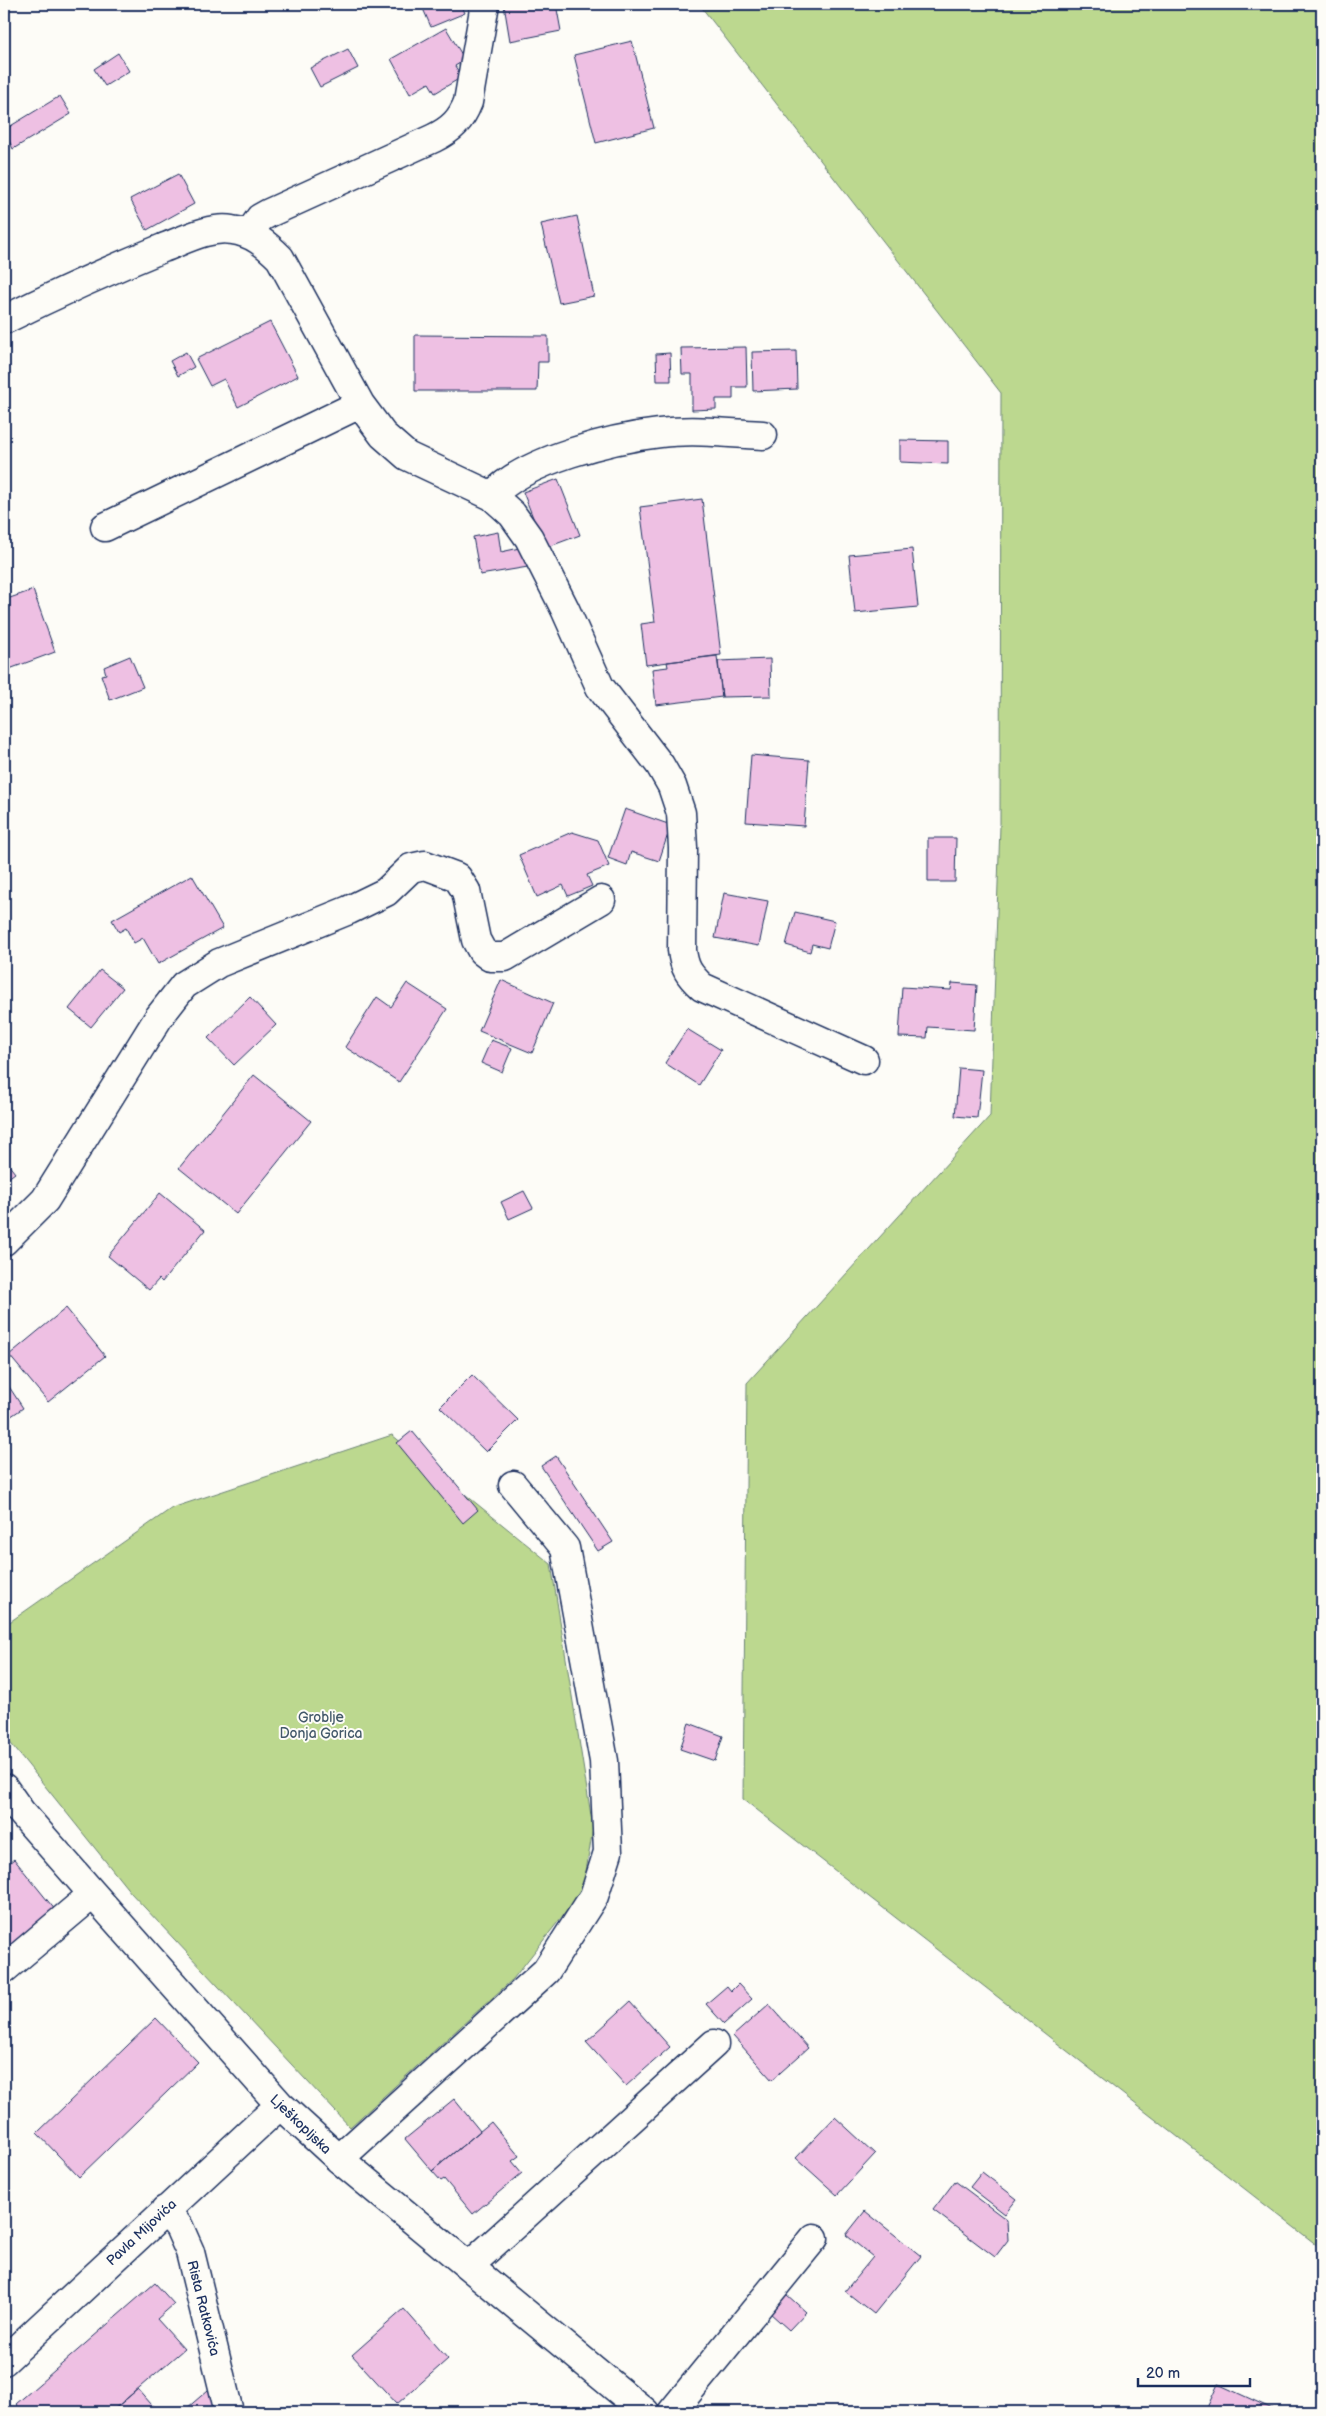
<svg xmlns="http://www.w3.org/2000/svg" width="1326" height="2416" font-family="'Balsamiq Sans',sans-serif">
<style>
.green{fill:#bcd88f;stroke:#6c8476}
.building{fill:#eec0e3;stroke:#1b2f5e}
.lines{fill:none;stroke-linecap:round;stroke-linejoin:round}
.minor-casing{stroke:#1b2f5e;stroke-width:31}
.minor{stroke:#fdfcf7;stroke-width:28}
.labels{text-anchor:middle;stroke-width:4;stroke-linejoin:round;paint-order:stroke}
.park-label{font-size:14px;fill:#43596a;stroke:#fdfcf7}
.street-label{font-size:14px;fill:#1b2f5e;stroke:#fdfcf7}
</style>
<rect width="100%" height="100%" fill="#fdfcf7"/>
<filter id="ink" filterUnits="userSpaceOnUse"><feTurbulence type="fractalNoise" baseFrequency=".02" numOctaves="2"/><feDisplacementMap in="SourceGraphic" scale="10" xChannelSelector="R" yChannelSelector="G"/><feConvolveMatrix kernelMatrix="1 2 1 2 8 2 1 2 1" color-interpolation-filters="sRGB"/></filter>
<g filter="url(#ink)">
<path class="green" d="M699,4H1322V2249L743,1799L747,1383L990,1116L1000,826L1001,393Z
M392,1435L551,1564L593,1828L583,1890L513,1979L350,2127L131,1893L4,1735V1626L172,1508Z"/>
<path class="building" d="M421,4H461L465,13L431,27Z
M511,4H556L561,31L510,41L504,5Z
M446,28L465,60L455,66L462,77L435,93L429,83L410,94L391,59Z
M632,41L654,128L596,143L574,55Z
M348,49L358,68L320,87L310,68Z
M118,53L129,71L105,86L94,69Z
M60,96L71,114L13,149L4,130Z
M178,174L194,204L147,230L130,199Z
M577,216L594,296L559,303L541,224Z
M270,322L298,376L238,407L224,379L210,386L196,359Z
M415,335L548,336V362H538L537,391H415Z
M746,347L747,387H733V399H716V409L692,410V374H682L681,348Z
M796,351L797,389L753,391L752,352Z
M186,352L194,367L178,376L170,361Z
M670,353L671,381H657L656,354Z
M900,440L948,441V464L900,462Z
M558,479L580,535L545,548L523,492Z
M702,499L721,655L646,665L641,624L655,622L640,507Z
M498,532L501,552L524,547L528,567L480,575L473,537Z
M912,549L918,607L855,613L849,555Z
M33,590L55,652L4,671V600Z
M130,656L143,687L110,700L101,675L106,674L104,667Z
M717,656L722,697L656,705L652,669L668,667L667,662Z
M770,659L771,696L722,697L718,661Z
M751,755L809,760L804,826L746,822Z
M625,809L671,825L659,861L631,852L627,865L608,858Z
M572,832L598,840L609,866L587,875L592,886L568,896L563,885L537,897L519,855Z
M928,838H956L955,882H928Z
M192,875L223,928L158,964L143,938L134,943L126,928L119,932L112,920Z
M724,893L768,901L759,946L715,938Z
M795,912L835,921L828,948L812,944L810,952L786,945Z
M100,970L123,988L91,1027L69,1009Z
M501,980L553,1003L532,1053L479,1031Z
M407,983L447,1009L399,1082L345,1047L377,997L391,1007Z
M952,983L977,985L974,1030L928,1027L927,1038L899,1037L902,987L951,990Z
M250,997L276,1025L234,1065L208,1038Z
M687,1029L721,1050L699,1085L665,1063Z
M491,1040L512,1048L502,1072L481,1063Z
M959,1068L982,1070L977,1118L955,1116Z
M254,1075L311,1121L236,1214L179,1168Z
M4,1159L15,1173L4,1181Z
M524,1191L533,1208L509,1219L501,1202Z
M160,1193L205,1230L162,1282L159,1279L149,1290L108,1256Z
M66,1308L105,1356L48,1402L9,1355Z
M472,1375L518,1420L486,1452L440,1407Z
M4,1379L23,1408L4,1421Z
M412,1431L478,1510L463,1523L397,1443Z
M556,1456L613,1542L598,1551L541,1466Z
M689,1723L723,1736L715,1761L680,1749Z
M14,1859L56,1911L4,1952V1867Z
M738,1984L752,1999L724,2024L706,2004L727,1986L731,1991Z
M630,2002L670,2047L626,2086L586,2042Z
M769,2004L808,2048L772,2080L733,2036Z
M156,2018L198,2062L79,2177L37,2133Z
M454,2099L480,2131L432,2171L405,2139Z
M835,2117L875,2154L837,2195L796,2158Z
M491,2122L519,2156L512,2161L522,2173L473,2214L444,2179L441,2181L432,2171Z
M982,2172L1017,2199L1005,2214L970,2187Z
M955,2181L1007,2220L1008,2240L995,2257L933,2210Z
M865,2211L921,2256L874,2314L845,2291L873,2257L846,2235Z
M155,2283L174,2304L157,2319L184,2349L111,2412H13L19,2407L16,2404Z
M786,2294L806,2312L789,2330L770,2313Z
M404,2309L448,2359L397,2404L352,2355Z
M1218,2384L1279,2412H1205Z
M138,2389L158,2412H111Z
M208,2390L220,2405L221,2412H189L186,2409Z"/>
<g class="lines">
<defs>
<path id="minor" d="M249,234L260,218L269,213L434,138C452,129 461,120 468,102L485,4
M4,320C56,294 109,270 163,248C184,240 210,226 232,230C253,233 266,244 280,258L360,404L383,435L407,456L492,496L512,514L529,538L565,609L600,687L660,765L672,786L681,813L683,848L682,950C684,968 689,975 702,987L864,1060
M492,496C523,460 614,438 660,433C694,429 729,433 763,435
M105,527L360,404
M4,1241L45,1200L159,1017L184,985L219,963L349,910L386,892L411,868L425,865L457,877L466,891L476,940L482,951L490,957H505L601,900
M4,1788L21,1812L93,1894L280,2105L339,2159L645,2412
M4,1969L93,1894
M339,2159L546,1971L594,1896L608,1852L604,1761L565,1548L513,1485
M165,2210L179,2227L190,2252L229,2412
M469,2266L714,2044
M4,2361L280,2105
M672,2412L814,2238"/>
</defs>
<use href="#minor" class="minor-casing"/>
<use href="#minor" class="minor"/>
</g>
</g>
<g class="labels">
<g class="park-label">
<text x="321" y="1722">Groblje<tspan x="321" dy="16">Donja Gorica</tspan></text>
</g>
<g class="street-label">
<text transform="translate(301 2124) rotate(44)" y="5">Lješkopljska</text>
<text transform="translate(141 2232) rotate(-43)" y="5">Pavla Mijovića</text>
<text transform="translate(204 2308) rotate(76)" y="5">Rista Ratkovića</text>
</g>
</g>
<rect width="1326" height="2416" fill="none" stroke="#fdfcf7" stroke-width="20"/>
<rect x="10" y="10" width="1306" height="2396" fill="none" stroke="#1b2f5e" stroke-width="2" filter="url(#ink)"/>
<path d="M1138 2378v8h112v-8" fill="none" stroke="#1b2f5e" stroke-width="2.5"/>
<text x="1146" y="2378" font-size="15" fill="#1b2f5e" stroke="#fdfcf7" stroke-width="4" paint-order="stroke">20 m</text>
</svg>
